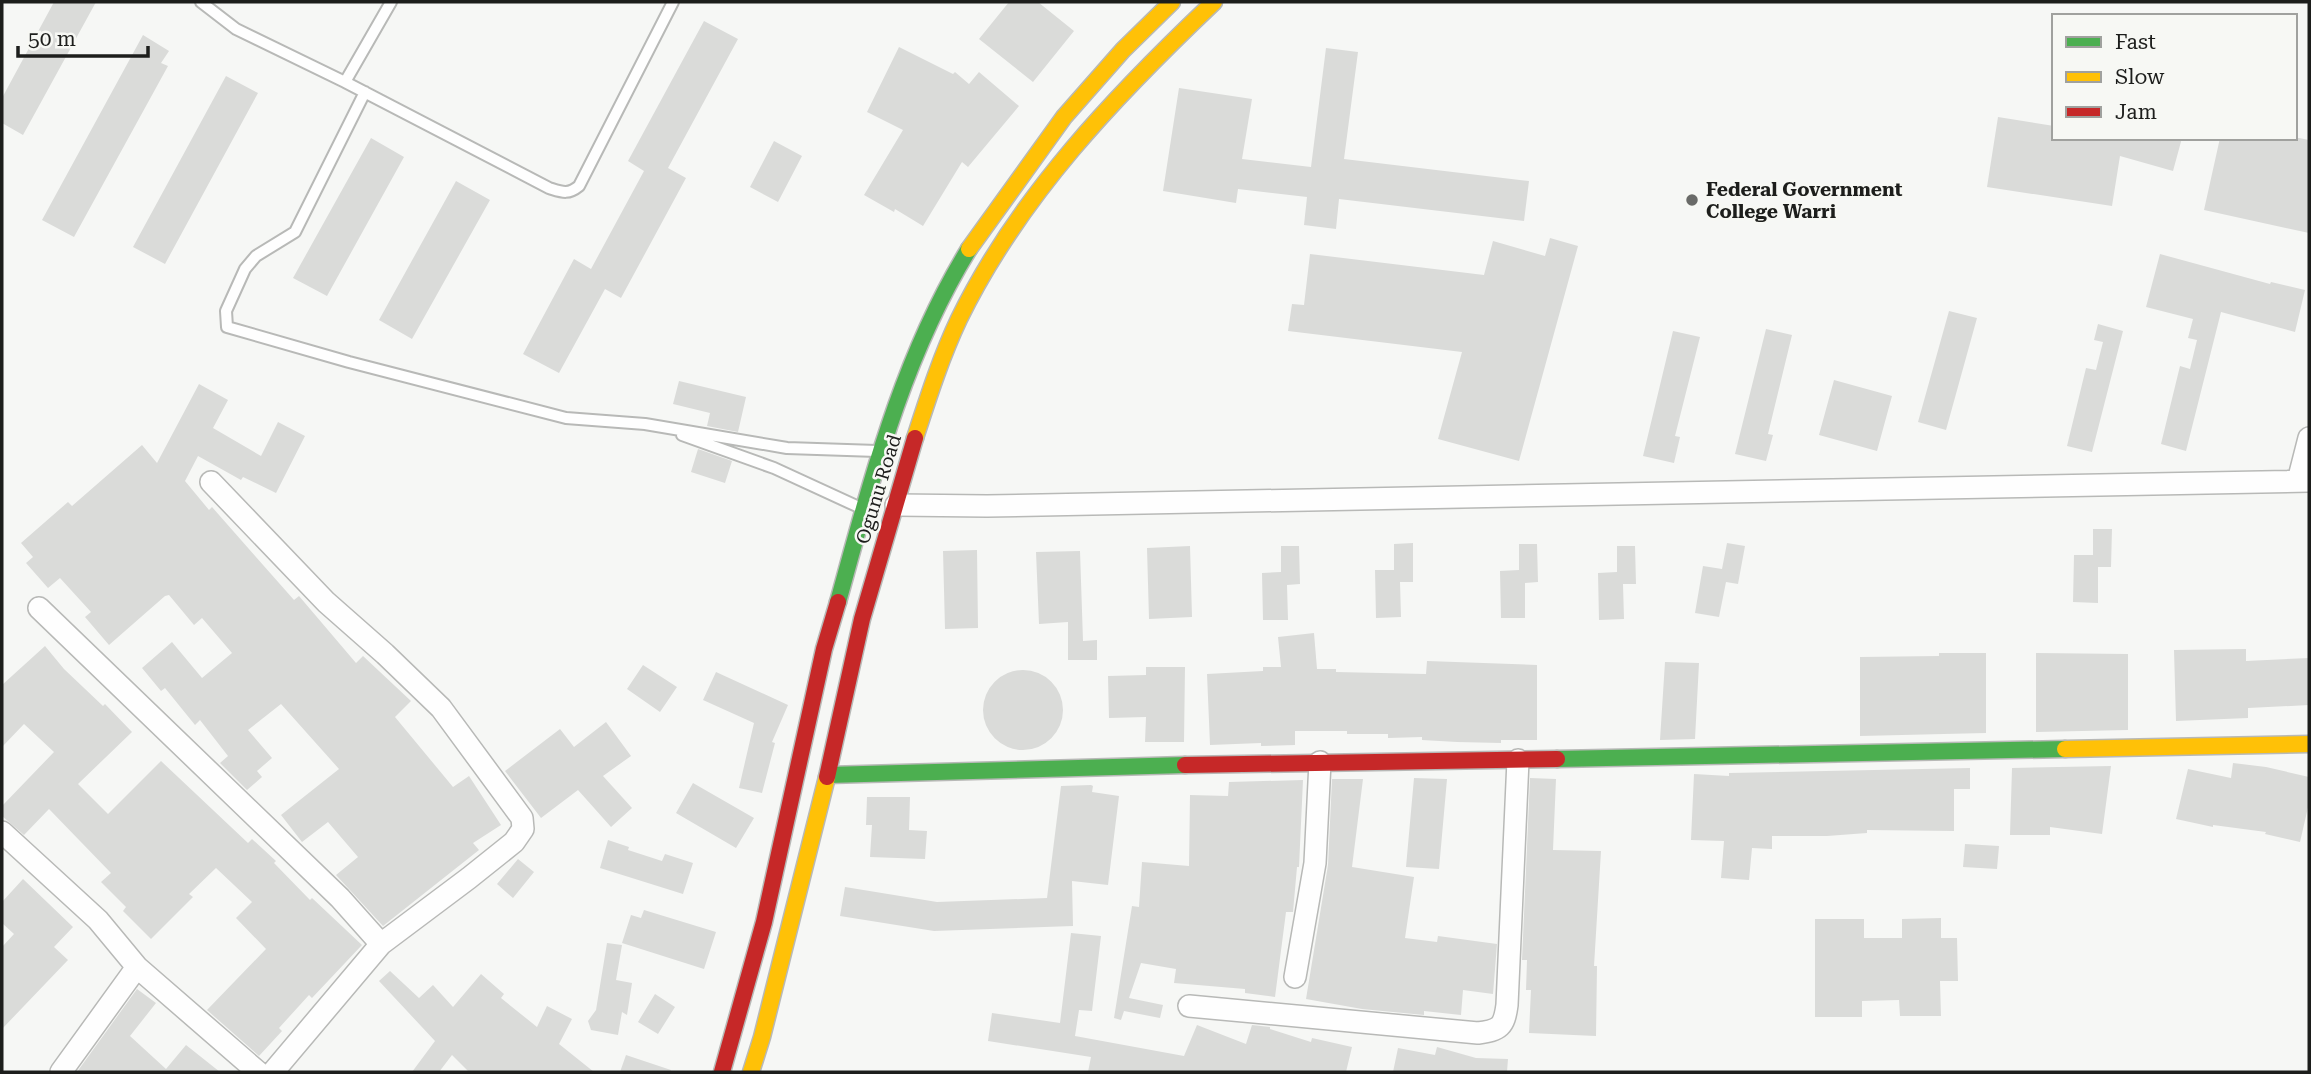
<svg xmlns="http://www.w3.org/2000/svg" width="2311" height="1074" font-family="'Roboto Serif',serif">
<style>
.building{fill:#dadbd9}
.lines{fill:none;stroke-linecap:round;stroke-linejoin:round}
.lane-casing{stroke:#b8b9b7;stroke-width:14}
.street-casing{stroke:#b8b9b7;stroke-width:24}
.fast-casing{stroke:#b8b9b7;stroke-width:19}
.slow-casing{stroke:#b8b9b7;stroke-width:19}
.jam-casing{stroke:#b8b9b7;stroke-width:19}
.lane{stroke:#fefefe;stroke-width:10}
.street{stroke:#fefefe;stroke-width:21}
.fast{stroke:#4caf50;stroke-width:16}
.slow{stroke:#ffc107;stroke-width:16}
.jam{stroke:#c62828;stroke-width:16}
.poi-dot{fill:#696a68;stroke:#f7f8f4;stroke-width:2.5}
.labels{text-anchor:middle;stroke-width:5;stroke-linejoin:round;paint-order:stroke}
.poi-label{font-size:19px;font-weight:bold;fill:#1d1e1c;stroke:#f7f8f4;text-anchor:start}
.street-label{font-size:19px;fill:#1d1e1c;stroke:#f7f8f4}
</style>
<rect width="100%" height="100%" fill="#f6f7f5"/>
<path class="building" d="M54,2H96L23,135L2,123V98Z
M1009,2H1038L1074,31L1033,82L979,39Z
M704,21L738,39L668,168L686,178L621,298L605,289L559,373L523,354L574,259L591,269L644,171L628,161Z
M143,35L169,51L161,63L168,66L74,237L42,220Z
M899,47L953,74L955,72L969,84L979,72L1019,106L968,167L962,162L923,226L895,209L894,212L864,195L903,130L867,112Z
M1326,48L1358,52L1344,159L1529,181L1524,221L1339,199L1336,229L1304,225L1307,197L1238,189L1236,203L1163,191L1179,88L1252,99L1242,159L1311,167Z
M226,76L258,93L165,264L133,247Z
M1998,117L2054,126V138H2182L2173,171L2120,156L2112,206L1987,187Z
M371,138L404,157L327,296L293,278Z
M2220,138H2299L2309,140V233L2204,210Z
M774,141L802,156L778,202L750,187Z
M456,181L490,200L412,339L379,320Z
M1550,238L1578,246L1519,461L1438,439L1462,352L1288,331L1292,304L1304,305L1310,254L1484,275L1493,241L1545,256Z
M2160,254L2270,284L2271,282L2305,290L2295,332L2221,312L2186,451L2161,444L2180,366L2190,369L2197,340L2188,338L2193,319L2146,307Z
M1949,311L1977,318L1946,430L1918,422Z
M2098,324L2123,331L2092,452L2067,446L2086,368L2096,370L2103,342L2094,340Z
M1766,329L1792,335L1768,434L1773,435L1766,461L1735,454Z
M1673,331L1700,337L1675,436L1680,437L1674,463L1643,456Z
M1834,380L1892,396L1877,451L1819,435Z
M679,381L746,397L738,432L707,426L710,413L673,404Z
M199,384L228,400L213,428L261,456L278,422L305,436L276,493L243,477L241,480L198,456L185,481L209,510L212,507L294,600L299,596L356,663L363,656L411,701L395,717L453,787L469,776L501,825L473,843L479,850L383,926L336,875L358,857L328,822L302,842L281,815L339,769L281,704L248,730L272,758L257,771L262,777L247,790L220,763L228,756L200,720L195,725L165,688L161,691L142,668L172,642L202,678L232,653L202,618L194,625L169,595L165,596L109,645L85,617L91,612L60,578L48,588L26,563L33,557L21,543L68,502L72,506L142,445L157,463Z
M698,449L732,461L725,483L691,472Z
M2093,529H2112L2111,567H2098V603L2073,602L2074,555H2093Z
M1413,543V582H1400L1401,617L1376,618L1375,570H1394V544Z
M1727,543L1745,546L1738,584L1726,582L1719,617L1695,613L1703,566L1722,569Z
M1519,544H1537L1538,582L1525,583V618H1501L1500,571L1519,570Z
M1190,546L1192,617L1149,619L1147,548Z
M1281,546H1299L1300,584L1287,585L1288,620H1263L1262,573L1281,572Z
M1617,546H1635L1636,584H1623L1624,619L1599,620L1598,573L1617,572Z
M977,550L978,628L945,629L943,551Z
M1080,551L1083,641L1097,640V660H1068V622L1039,624L1036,552Z
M1314,633L1317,669H1336V672L1426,674L1427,661L1537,665V740H1501V743L1457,742L1422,740V737L1388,738V734H1347V731H1295V745L1261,746V743L1210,745L1207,674L1263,671V667H1281L1278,637Z
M45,646L64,669L103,706L105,704L132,732L78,784L108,814L161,761L248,843L252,839L276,861L274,863L310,900L312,898L362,945L312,998L309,995L279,1028L282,1031L259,1056L207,1010L266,949L236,918L252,902L216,868L189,894L193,897L151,939L123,911L126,907L101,882L111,873L49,809L24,835L2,816V806L54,752L24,724L2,747V685Z
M2246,649V661L2309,658V705L2248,708V718L2176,721L2174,650Z
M1939,653H1986V733L1860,736V657L1939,656Z
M2036,653L2128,654V730L2036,732Z
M1665,662L1699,663L1695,739L1660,740Z
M643,665L677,687L660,712L627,689Z
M1146,667H1185L1184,742H1145L1146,717L1109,718L1108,676L1146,675Z
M983 710a40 40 0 1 1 80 0a40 40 0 1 1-80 0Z
M716,672L788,705L772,742L775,743L762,793L739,788L754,723L703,700Z
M606,722L631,756L603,776L632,808L611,827L578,790L541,818L505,771L560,729L574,747Z
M2233,763L2266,767L2309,777V803L2300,842L2265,834L2266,832L2213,825V827L2176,819L2188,769L2231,778Z
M2111,766L2102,834L2050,827V835H2010L2012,768Z
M1970,768V789H1954V831L1867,830V833L1827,836H1772V849L1752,848L1749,880L1721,878L1724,841L1691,840L1694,774L1729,776V773Z
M1414,778L1447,779L1439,869L1406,867Z
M1530,778L1556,779L1553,850L1601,851L1594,966H1597L1596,1036L1529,1033L1531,990H1526L1527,960H1522Z
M1332,779H1363L1352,867L1414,877L1405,938L1437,942L1438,936L1497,944L1493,994L1463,990L1461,1015L1424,1011V1015L1362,1009L1306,999L1328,865Z
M1303,780L1299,867H1297L1293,912H1286L1275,997L1245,993V989L1174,983L1176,969L1141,963L1129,998L1163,1005L1160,1018L1124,1011L1121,1020L1114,1018L1132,906L1139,907L1142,862L1189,866L1190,795L1228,796L1229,782Z
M693,783L754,818L736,848L676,813Z
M1091,785L1093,786L1092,792L1119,796L1108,885L1072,881L1073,926L934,931L840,916L845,887L937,902L1047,898L1061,786Z
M867,797H910L909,830L927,831L925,859L870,857L872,825H866Z
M608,840L629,847L628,850L662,861L665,854L693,863L683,894L600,868Z
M1965,844L1999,846L1997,869L1963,867Z
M518,859L534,872L513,898L497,884Z
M23,879L73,927L54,947L68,960L2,1029V947L14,934L2,923V902Z
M644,910L716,932L704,969L622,943L631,915L641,918Z
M1941,918V938H1957L1958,981H1940L1941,1016H1900L1899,1000L1862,1001V1017H1815V919H1864V938H1902V919Z
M1071,933L1101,936L1092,1011L1079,1010L1075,1036L1184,1056L1197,1025L1246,1044L1252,1025L1270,1027V1029L1311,1042L1312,1038L1352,1047L1346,1072H1088L1091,1057L988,1041L992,1013L1060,1023Z
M607,943L622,945L616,980L632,983L627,1015L622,1012L618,1035L591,1030L588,1021L596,1010Z
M390,971L419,998L433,985L453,1007L481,974L504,994L501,998L537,1027L547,1006L572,1019L559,1044L594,1072H469L452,1055L439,1072H412L435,1041L379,981Z
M137,989L156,1003L130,1036L166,1069L186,1045L220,1072H77Z
M655,994L675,1007L658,1034L638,1022Z
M1437,1047L1476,1058L1508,1059L1507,1072H1393L1398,1048L1435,1055Z
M626,1055L671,1070L670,1072H620Z"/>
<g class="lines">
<defs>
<path id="lane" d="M201,2L236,29L345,82L549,188C562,192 568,195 579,186L673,2
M345,82L391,2
M365,92L295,232L256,256L245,269L226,311L227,327L349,362L566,418L645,424L787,448L877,451
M682,435L774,468L861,508"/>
<path id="street" d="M2298,481L2309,438
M211,482L326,602L385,654L441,708L522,818L523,829L514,842L469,878L381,944L273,1072
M896,505L987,506L2309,481
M39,608L340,898L381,944
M2,832L98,920L137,967L258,1072
M1295,977L1315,863L1320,762
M1189,1006L1478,1033C1500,1030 1504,1027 1507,1005L1518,760
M61,1072L137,967"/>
<path id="fast" d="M838,602C872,479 902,358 969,249
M1557,759L2065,749
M828,775L1185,765"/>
<path id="slow" d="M969,249L1064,117L1123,50L1172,2
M915,438C928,398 941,357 959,319C1019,196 1116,95 1214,2
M2065,749L2309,744
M751,1072L762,1037L827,777"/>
<path id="jam" d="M1185,765L1557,759
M827,777L862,619L915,438
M722,1072L764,922L824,649L838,602"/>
</defs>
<use href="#lane" class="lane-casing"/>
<use href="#street" class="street-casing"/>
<use href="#fast" class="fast-casing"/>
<use href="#slow" class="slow-casing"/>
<use href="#jam" class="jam-casing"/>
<use href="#lane" class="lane"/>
<use href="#street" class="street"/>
<use href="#fast" class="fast"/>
<use href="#slow" class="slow"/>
<use href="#jam" class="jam"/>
</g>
<circle class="poi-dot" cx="1692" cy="200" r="7"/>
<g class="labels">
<g class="poi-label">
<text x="1706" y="196">Federal Government<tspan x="1706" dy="22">College Warri</tspan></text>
</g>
<g class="street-label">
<text transform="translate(878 489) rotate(-73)" y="7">Ogunu Road</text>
</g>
</g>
<rect width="2311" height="1074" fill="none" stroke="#1d1e1c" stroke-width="7"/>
<rect x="2052" y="14" width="245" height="126" fill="#f7f8f4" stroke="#a0a19e" stroke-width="2"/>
<rect x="2066" y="37" width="35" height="10" fill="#4caf50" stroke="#a0a19e" stroke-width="2"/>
<text x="2115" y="49" font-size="21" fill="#1d1e1c">Fast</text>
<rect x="2066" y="72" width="35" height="10" fill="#ffc107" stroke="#a0a19e" stroke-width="2"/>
<text x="2115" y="84" font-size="21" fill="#1d1e1c">Slow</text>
<rect x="2066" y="107" width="35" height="10" fill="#c62828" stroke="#a0a19e" stroke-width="2"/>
<text x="2115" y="119" font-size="21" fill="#1d1e1c">Jam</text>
<path d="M18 46v10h130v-10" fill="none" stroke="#1d1e1c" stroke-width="3.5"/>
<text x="28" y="46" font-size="21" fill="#1d1e1c" stroke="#f7f8f4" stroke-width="5" paint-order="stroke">50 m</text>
</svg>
